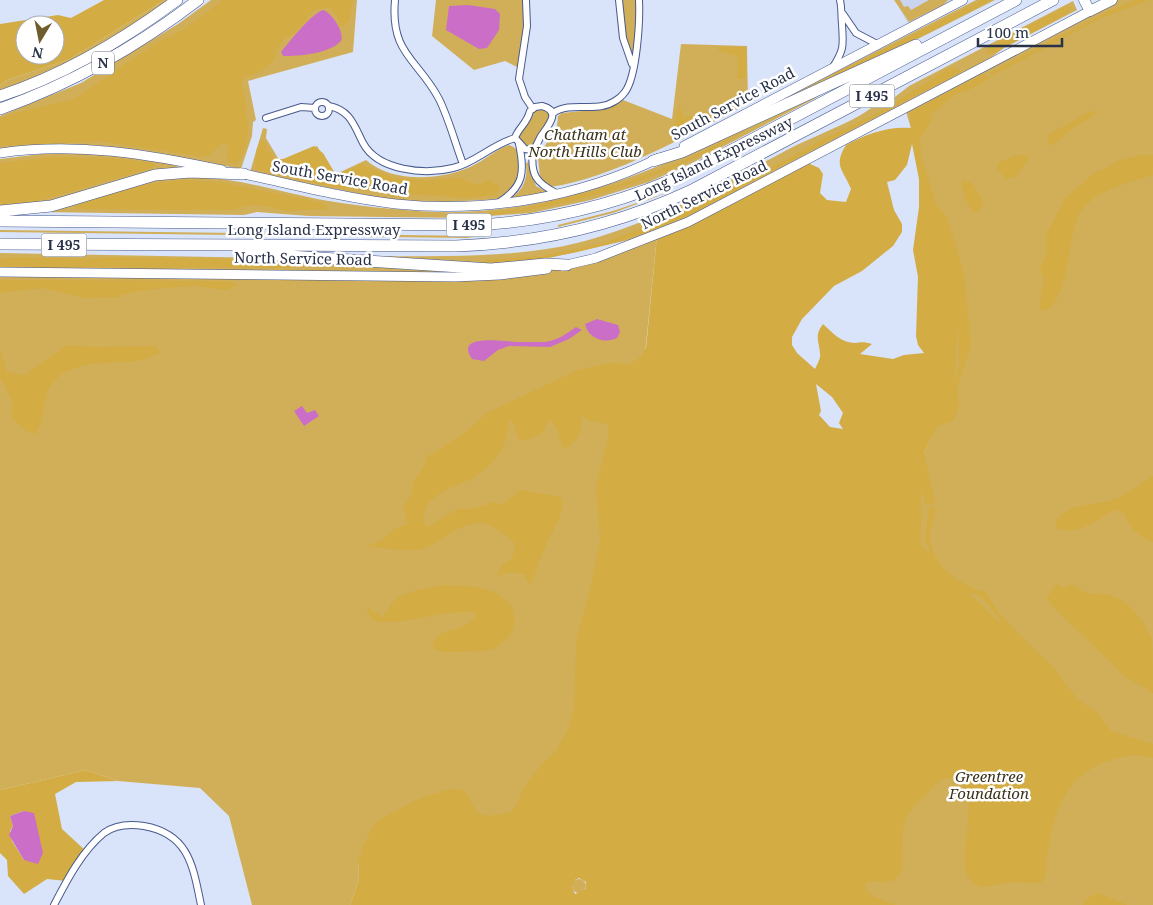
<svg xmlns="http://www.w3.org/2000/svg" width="1153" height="905" font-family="'Noto Serif',serif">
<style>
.built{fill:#cad4ef}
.green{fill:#d1af59}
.forest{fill:#d3ac43;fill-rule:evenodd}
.water{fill:#cb6ec7}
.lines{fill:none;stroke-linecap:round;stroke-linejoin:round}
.minor-casing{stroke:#485a8c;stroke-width:8}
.secondary-casing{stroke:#485a8c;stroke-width:10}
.primary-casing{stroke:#485a8c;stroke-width:11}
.motorway-casing{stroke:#485a8c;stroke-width:12}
.minor{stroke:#fff;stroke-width:6}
.secondary{stroke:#fff;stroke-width:9}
.primary{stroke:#fff;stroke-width:10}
.motorway{stroke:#fff;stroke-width:11}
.labels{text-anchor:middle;stroke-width:5;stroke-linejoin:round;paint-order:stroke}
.shield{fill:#fff;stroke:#69707f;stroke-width:1}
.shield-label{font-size:14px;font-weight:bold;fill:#293248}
.street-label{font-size:15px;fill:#293248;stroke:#fff}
.park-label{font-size:15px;font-style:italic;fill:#3b321c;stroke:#fff}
</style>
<rect width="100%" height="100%" fill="#d9e3fa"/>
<path class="built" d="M895,0H957L909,26Z"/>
<path class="green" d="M164,0H169L111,40L71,61L0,92V86L7,80L70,59Z
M211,0H357L353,52L248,81L256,120L253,122L252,136L241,169L146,151L93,145L39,146L0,150V116L81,83L178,24Z
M436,0H526L521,69L505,61L474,70L432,36Z
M619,0H639L633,66L623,38Z
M894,0H900L904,7L908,6L911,10L929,0H948L943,5L909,22Z
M976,0H995L886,55L758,112Z
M1112,0H1153V905H787L962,587L921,545V459L953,395L927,183L905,108Z
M1073,1L1077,10L1004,48L985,62L692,216L638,238L513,266L339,256C415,255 504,261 577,243C652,224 719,186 787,150C810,138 837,128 859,116C871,109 881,100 894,95L895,97L909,86Z
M681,44L747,46L748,104C690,133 615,178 550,187L540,178L538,157L557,126L558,116L562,113L603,109L623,100L672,119Z
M829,89L814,99L692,163L649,182L591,200L531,213L462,218L309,216L257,212L244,215L40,212C91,197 146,173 200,177C239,179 279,191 317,199C356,206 397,210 436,212C580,216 702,147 829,89Z
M535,107L553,113L533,150L519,144L517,132Z
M263,128L267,129L266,138L281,163L317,146L334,175L366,160C392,183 441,181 472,166C485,160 495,150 509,145C534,153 517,189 502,199L426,203L390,200L250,172Z
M50,153C97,154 145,155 190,170L148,172L104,184L65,198L0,208V159Z
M529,162L536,186L551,194L508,200C523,191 528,180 526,163Z
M669,192L613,213L558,227V225L613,211Z
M0,230L483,236L466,238L0,232Z
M657,236L612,680L544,799L492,825L358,862L359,879L350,905H252L229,816L200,788L118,781L86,770L0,790V272L405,276L543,269Z
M0,253L264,258L441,271L440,273L0,268Z
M572 886a7 7 0 1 1 14 0a7 7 0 1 1-14 0Z"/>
<path class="forest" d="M104,0H164L70,59L7,80L0,86V24L58,15L71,18ZM25,25H55V55H25Z
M223,0H353L350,19L344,27L340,26L337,16L330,8L315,9L295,33L283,40L277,49L274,61L262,71L243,78L242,83C246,110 255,142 236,165L227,161L228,145L223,143L208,156L202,157L99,141L0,146V119L15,113L74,99L159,41L181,31Z
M983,0H991L933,31L835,76L834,74Z
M1135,0H1149L1099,19L992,76L989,73L1109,11Z
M1066,6L1071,7L1069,13L989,55L986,53L988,48Z
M720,47H746V76L743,79H737L738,63L737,56L719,51L718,50Z
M949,68H957L961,72C894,107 827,142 760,177C742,186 726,198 707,207C638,239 562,262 485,263V261L488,260L541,256L603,243L665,220L686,210L706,196L747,181L821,140L881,111Z
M983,74L991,78L969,90L958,93L932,113L930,123L920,138L921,155L933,194L937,206L947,217L964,273L971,345L957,389L959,407L953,421L938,426L924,453L935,503L926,505L921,489V545L931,554L925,539L929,508L935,506C936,516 931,524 930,533C929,563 959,586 986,592L996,609L1015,630L1056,670L1078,700L1098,713L1111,731L1153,744V758C1135,754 1130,755 1112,760C1068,772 1055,808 1048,850C1046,862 1049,873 1041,883C1029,883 1017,882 1006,883C998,884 990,887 982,887C980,886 974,884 972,882C949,864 992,783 947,778C937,781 933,788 926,795C919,802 910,809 906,819C898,835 909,864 898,876C889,888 875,877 866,884V889L874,897L897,905H350L359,879L358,862L363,845L376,822L418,799L449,789L465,790L477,813L489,816L511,812L517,805L523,789L540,766L556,751L567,731L574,708L576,639L588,598L600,540L596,487L609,433L608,426C598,419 591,425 581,415C582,430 580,442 563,449L557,429L549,419L542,434L523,441L519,439L515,431V424L510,420C508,427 505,449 500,453C492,462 482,474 471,479C452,488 420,496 424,523L428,527L457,509H472L493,502L502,505L520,490L561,497L563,503L561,514L542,554L530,586L524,574L511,572L497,576L502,564L511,560L515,550L514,542C487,520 480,517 449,534C440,539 433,546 422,549C409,552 381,548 367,546L383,540L394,529L407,524L404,506L412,493L413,481L423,468L428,456L463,434L487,413L580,369L611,363L629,364L641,357L646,348L657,236L808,163L819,168L823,174L820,193L827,200L846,202L851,189C843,169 833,166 846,145C866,134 888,126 911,128L910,112ZM912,144L919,179V207L913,250L918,277L916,336L918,345L924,353L904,355L893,359L860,354L872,344C865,342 862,342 855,343C841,343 833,333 823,324C814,336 819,341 820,353C821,359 817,364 815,369L797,353L792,345V337L802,319L834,286L862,271L893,246L902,232V224L894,210L887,182L895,180L907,165ZM958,318L959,365L954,384ZM816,384L832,397L843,413L839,423L843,429L830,427L819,415L821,411ZM967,591L983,598L1006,628ZM579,878L586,882V889L575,894L572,887L575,880Z
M679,103L683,117L703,115L706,120L705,123L671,141Z
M1091,111H1095L1096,114L1073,128L1052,146L1049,144L1047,135Z
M748,129C676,173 599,199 516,212C499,215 480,214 463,215L522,209L617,185L679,163Z
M260,140L265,142L268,150L275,159H283L314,146L323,153L336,175L362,164L394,178L427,180L459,178L477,185L490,180L500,187L497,195L466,198L376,192L332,187L255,169L256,151Z
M1016,155H1027L1029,158L1015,177L1006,179L997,169V163Z
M1140,155H1153V175C1131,182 1099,190 1084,207C1065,228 1073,299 1044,311L1039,309L1044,278L1040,269L1047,251L1046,235L1065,198L1097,171L1106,169L1117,161Z
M50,157L110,158L149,162L155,164V167L28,204L0,206V163Z
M179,180L221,182L319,202L328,206L326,209L286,211L266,206L248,205L231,210L76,209V206L80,204L136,186Z
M962,180L972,183L981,196L983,207L975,213C968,209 961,189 962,180Z
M20,257L91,259L113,257L245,259L290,264L293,268L0,267V259Z
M0,280L229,281L238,285L226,290L194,286L165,288L137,291L117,297L85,298L42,288L0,293Z
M67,345L93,347L156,346L160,353C153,356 146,359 138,361C112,364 69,359 52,384C41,399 46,420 35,434L26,431L11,417L13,401L0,378V348L7,372L24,375Z
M1153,476V542C1141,538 1127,527 1125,514L1116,510C1095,519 1080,537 1056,528V521C1070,499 1102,508 1124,495C1133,490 1143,482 1153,476Z
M1056,584L1065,588L1068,585H1074C1086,597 1096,592 1110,595C1129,600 1145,622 1152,639C1153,646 1153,682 1153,693L1127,678L1053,607L1047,598Z
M441,585C460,586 485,585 501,596C523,611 517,637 495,648C484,653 470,651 457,652C448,652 439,654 432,647C436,623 470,635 477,613C440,607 408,628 372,620L365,606L382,617C388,612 388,607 393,602C405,590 425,589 441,585Z
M86,770L118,781L76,782L55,794L62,829L87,852L66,881L47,879L24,894L8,876L7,860L0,853V790ZM24,811V860L12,841L10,831L13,826L10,816Z
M1098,893L1128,905H1083L1086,899Z"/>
<path class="water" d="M468,5L495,9L500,14L499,30L487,48L479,49L446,30L449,6Z
M323,10C331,12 345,32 341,41C329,54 299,56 283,56L281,52C290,41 311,14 323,10Z
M597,319L618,325L620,332L617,338C605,344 588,339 585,324Z
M576,327L582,330L569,339L550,347L509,346L498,350L484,361L472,359C453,332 507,342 518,342C527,342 537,342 545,342C556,341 568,333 576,327Z
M302,406L307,413L315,410L319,416L304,426L294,411Z
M24,811L34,813L43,853L38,864L24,860L9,835L13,826L10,816Z"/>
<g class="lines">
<defs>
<path id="minor" d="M395,0C390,54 418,59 439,99C449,119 455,143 463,164
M526,0L527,26L519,79L525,97L533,109
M619,0L623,38L632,64
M843,14L856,33L877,44
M833,67C845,48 843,45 842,24C841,15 842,9 840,0
M315 109a7 7 0 1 1 14 0a7 7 0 1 1-14 0Z
M329,106C350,110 354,125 363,143C378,171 425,175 453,168C475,163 491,145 515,138
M542,106C562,111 548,126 541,136C538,141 537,146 533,150L525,149L515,138C518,128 527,124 530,111L535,107Z
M553,113C567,103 586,109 602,106C610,105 620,99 625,92C637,76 640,20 639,0
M266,118L301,107L315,108
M533,150C530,175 536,183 558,194
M498,203C524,187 525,172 519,144
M54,905C67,880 82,851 104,833C115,825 131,824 144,826C189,834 193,866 201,905"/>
<path id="secondary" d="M684,146L963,0
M0,153C76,142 148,154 222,170
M240,173C291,184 344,198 396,204C486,213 578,198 659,158
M562,266L596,258L688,222L1090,11
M0,272L455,277L500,275L547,269"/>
<path id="primary" d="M1084,0L1090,11L1112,0"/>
<path id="motorway" d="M0,96C64,75 123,40 177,0
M0,109C71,84 138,46 198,0
M653,161L682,152L916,45
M0,211L51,206L155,175L190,172L244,174
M0,221L476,225C552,221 623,203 692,171L1016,0
M0,244L456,246C539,243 615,226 690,191L1053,0
M243,253L491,269L545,264L567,265"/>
</defs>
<use href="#minor" class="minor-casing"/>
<use href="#secondary" class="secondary-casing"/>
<use href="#primary" class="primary-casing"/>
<use href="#motorway" class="motorway-casing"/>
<use href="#minor" class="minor"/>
<use href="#secondary" class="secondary"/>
<use href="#primary" class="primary"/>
<use href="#motorway" class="motorway"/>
</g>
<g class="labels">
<g class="shield">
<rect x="92" y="51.5" width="22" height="23" rx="4"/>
<rect x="849.5" y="84.5" width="45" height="23" rx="4"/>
<rect x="446.5" y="213.5" width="45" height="23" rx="4"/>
<rect x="41.5" y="233.5" width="45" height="23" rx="4"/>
</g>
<g class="shield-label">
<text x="103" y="68">N</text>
<text x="872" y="101">I 495</text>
<text x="469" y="230">I 495</text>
<text x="64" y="250">I 495</text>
</g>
<g class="street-label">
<text transform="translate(733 104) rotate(-28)" y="5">South Service Road</text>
<text transform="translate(714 159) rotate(-26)" y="5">Long Island Expressway</text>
<text transform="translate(340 178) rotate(10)" y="5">South Service Road</text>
<text transform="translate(704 195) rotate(-26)" y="5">North Service Road</text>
<text x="314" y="235">Long Island Expressway</text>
<text transform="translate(303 259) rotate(1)" y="5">North Service Road</text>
</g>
<g class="park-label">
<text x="585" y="140">Chatham at<tspan x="585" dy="17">North Hills Club</tspan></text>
<text x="989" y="782">Greentree<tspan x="989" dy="17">Foundation</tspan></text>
</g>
</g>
<g transform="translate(40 40) rotate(190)"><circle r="24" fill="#ffffff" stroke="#a9adb6"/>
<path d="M0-4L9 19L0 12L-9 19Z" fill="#705d2c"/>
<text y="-8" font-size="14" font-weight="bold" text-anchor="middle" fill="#293248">N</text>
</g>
<path d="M978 38v8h84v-8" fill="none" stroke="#293248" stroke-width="2.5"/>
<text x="986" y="38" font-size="15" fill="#293248" stroke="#ffffff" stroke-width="4" paint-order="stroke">100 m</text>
</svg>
